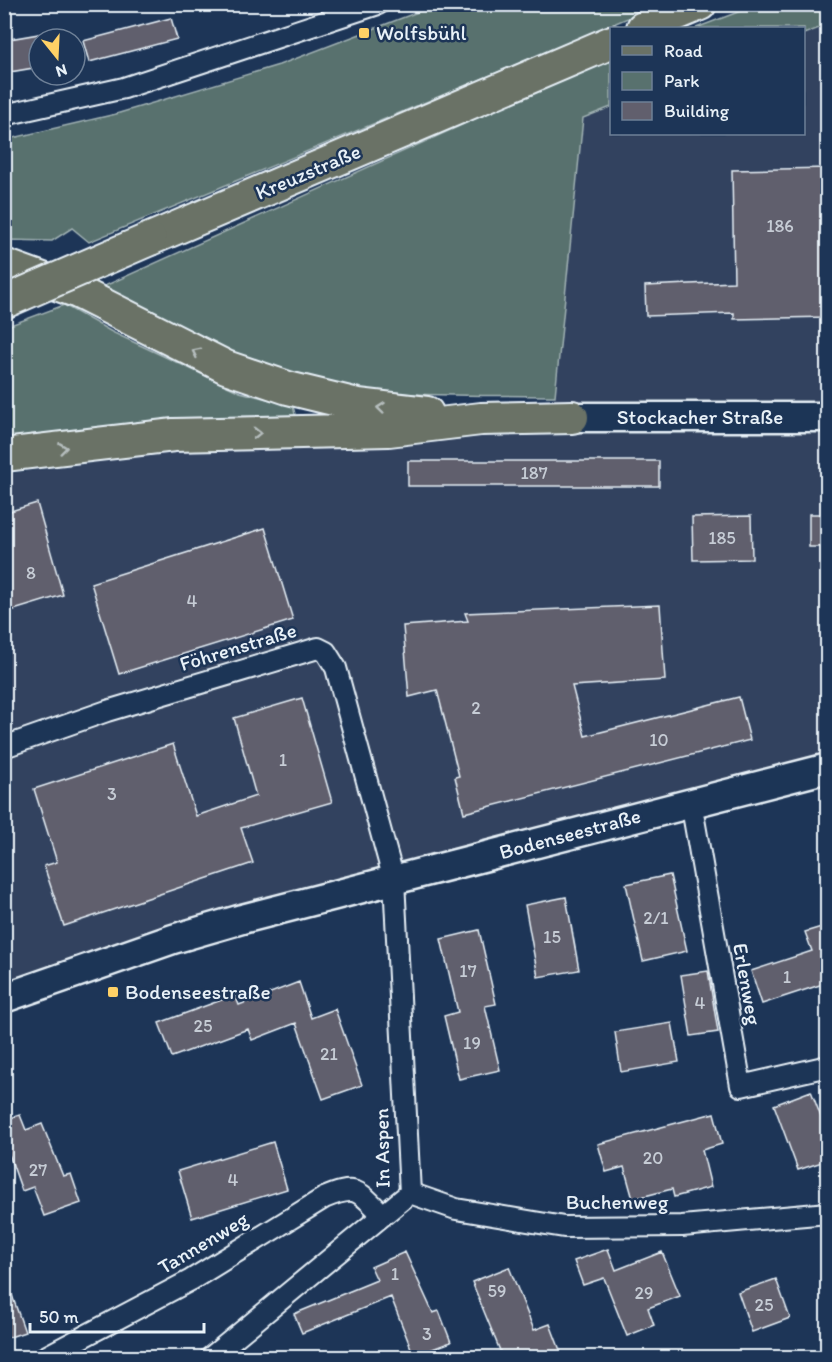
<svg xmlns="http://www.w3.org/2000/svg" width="832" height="1362" font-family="Itim,sans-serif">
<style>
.built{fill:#31425e}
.green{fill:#58716e;stroke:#a0b1b3;stroke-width:1.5}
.building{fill:#615f6d;stroke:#e8f1f8;stroke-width:1.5}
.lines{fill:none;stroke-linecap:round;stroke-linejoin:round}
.street-casing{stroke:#e8f1f8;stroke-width:24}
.secondary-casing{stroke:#e8f1f8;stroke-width:33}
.primary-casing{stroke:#e8f1f8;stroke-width:36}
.street{stroke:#1d3557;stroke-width:20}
.secondary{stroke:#1d3557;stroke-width:28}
.primary{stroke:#6a7266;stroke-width:32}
.primary-bridge-casing{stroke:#e8f1f8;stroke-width:36;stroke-linecap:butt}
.primary-bridge{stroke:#6a7266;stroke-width:32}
.oneway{stroke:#b6bebe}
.poi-dot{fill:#ffd166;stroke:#1d3557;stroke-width:2}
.labels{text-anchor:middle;stroke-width:5;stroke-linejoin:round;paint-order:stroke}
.number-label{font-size:18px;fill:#c6ccd5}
.poi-label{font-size:21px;fill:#e8f1f8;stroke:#1d3557;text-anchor:start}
.street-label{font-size:21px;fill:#e8f1f8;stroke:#1d3557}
</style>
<rect width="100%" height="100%" fill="#1d3557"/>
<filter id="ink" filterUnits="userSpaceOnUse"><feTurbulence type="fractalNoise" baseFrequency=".0167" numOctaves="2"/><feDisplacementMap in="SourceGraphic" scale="12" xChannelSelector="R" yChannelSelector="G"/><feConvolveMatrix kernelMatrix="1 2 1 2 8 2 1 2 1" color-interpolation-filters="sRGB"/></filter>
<g filter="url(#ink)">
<path class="built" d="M827,25V755L5,990L4,474L235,445L514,432L555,396L583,118L611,107L612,134H804V34Z"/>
<path class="green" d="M759,4L827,5V25L804,34V28H696Z
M436,5H659L89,242L72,228L52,241L5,240L4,140L116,114L279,65Z
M611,61V107L583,118L555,396C472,394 376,400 296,377C229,358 162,319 100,288L564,79Z
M64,305L112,332L240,392L293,406L296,418L5,444V327Z"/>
<path class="building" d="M171,18L177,39L89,62L83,41Z
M39,34V67L4,73V40Z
M828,168V317L734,319V313L646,316L645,286L734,282L732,170Z
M408,461H659V486H408Z
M37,503L63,595L4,613V513Z
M809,514H828V547H809Z
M751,516L752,559L693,560L692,517Z
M265,528L293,620L119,674L91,583Z
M660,605L665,680L572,686L585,736L739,697L750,740L464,813L455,777L459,776L437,690L409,697L403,626L468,621L465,613Z
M302,698L332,802L241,828L253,863L64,926L44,866L57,862L34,789L173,744L196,816L256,796L234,718Z
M670,875L687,951L643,961L626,884Z
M566,897L579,970L538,977L525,905Z
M828,925V988H824L823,984L762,1004L751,971L812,951L805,932Z
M479,930L496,1004L485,1006L500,1070L459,1079L444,1016L458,1012L441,939Z
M708,971L718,1032L691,1036L681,975Z
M299,982L311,1018L335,1009L362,1085L323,1099L296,1023L252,1040L248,1029L172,1057L159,1023L235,995L239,1005Z
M672,1023L679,1062L621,1072L615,1032Z
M811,1091L828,1135V1160L798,1170L774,1105Z
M714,1113L722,1144L702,1150L711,1187L674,1197L672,1189L633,1199L624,1167L606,1172L598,1144Z
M20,1115L26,1130L42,1124L63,1176L71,1174L81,1203L44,1216L33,1187L22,1191L4,1140V1120Z
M273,1142L287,1189L192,1218L178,1171Z
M608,1249L616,1270L662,1252L680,1296L648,1308L654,1325L627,1336L604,1278L583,1285L574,1261Z
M405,1252L433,1313L439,1311L451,1342L414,1356L391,1297L302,1333L294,1314L377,1280L371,1267Z
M509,1267L534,1330L550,1324L563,1358H503L472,1282Z
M776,1279L790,1318L752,1332L738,1292Z
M4,1281H7L25,1332L4,1339Z"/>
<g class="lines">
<defs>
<path id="street" d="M4,115L124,88L378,4
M4,747L107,711L318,648L326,652L336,668L394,880L410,1193L210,1358
M691,802L741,1086L828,1066
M410,1193L456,1209L564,1227L682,1226L828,1213
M43,1358L191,1280L324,1198C358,1184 358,1191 383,1215"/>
<path id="secondary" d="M572,417H828
M4,998L173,939L242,919L828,768"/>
<path id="primary" d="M643,28L700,4
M150,239L612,42
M4,265L76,291L226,367L288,388L358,405L427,413
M4,455L174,435L389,430L481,419L572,417"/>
</defs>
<use href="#street" class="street-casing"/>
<use href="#secondary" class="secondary-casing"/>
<use href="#primary" class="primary-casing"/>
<use href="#street" class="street"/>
<use href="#secondary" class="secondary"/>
<use href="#primary" class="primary"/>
<defs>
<path id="primary-bridge" d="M4,302L150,239"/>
</defs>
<use href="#primary-bridge" class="primary-bridge-casing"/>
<use href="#primary-bridge" class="primary-bridge"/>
</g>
<defs><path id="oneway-chevron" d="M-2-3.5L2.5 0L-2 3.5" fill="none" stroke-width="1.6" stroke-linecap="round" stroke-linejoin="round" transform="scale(1.5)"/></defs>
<g class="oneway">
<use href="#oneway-chevron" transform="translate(196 352) rotate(-154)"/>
<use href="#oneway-chevron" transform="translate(381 408) rotate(-174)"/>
<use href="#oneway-chevron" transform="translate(257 433) rotate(-1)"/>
<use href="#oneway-chevron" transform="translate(63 448) rotate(-7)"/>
</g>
</g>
<g class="poi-dot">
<rect x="358" y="27" width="12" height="12" rx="3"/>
<rect x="107" y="986" width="12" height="12" rx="3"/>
</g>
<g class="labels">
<g class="number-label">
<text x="780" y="232">186</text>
<text x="534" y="479">187</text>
<text x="722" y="544">185</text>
<text x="31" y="579">8</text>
<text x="192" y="607">4</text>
<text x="476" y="714">2</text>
<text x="659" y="746">10</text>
<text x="283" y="766">1</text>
<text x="112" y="800">3</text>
<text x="656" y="924">2/1</text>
<text x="552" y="943">15</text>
<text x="468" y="977">17</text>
<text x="787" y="983">1</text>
<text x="700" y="1009">4</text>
<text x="203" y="1032">25</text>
<text x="472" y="1049">19</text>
<text x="329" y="1060">21</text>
<text x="653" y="1164">20</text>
<text x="38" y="1176">27</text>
<text x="233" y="1186">4</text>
<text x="395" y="1280">1</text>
<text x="497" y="1297">59</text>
<text x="644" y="1299">29</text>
<text x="764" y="1311">25</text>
<text x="427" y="1340">3</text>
</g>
<g class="poi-label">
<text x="376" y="40">Wolfsbühl</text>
<text x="125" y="999">Bodenseestraße</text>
</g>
<g class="street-label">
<text transform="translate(308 172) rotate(-23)" y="7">Kreuzstraße</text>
<text x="700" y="424">Stockacher Straße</text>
<text transform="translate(238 647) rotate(-17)" y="7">Föhrenstraße</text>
<text transform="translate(570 834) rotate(-15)" y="7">Bodenseestraße</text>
<text transform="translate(747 984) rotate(80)" y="7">Erlenweg</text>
<text transform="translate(382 1148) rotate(-91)" y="7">In Aspen</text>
<text x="617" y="1209">Buchenweg</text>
<text transform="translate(203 1243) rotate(-31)" y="7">Tannenweg</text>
</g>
</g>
<rect width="832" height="1362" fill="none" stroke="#1d3557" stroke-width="24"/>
<rect x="12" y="12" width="808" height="1338" fill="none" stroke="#e8f1f8" stroke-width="2" filter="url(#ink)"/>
<rect x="610" y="27" width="195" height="108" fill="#1d3557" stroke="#6e8097" stroke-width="1.5"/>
<rect x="622" y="46" width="30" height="9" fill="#6a7266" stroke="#6e8097" stroke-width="1.5"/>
<text x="664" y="57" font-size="18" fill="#e8f1f8">Road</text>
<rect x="622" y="72" width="30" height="18" fill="#58716e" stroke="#6e8097" stroke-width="1.5"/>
<text x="664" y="87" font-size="18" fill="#e8f1f8">Park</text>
<rect x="622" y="102" width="30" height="18" fill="#615f6d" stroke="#6e8097" stroke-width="1.5"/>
<text x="664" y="117" font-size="18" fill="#e8f1f8">Building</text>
<g transform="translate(57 57) rotate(162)"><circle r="28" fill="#1d3557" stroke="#6e8097" stroke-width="1.5"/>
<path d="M0-4.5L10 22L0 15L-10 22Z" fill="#ffd166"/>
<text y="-9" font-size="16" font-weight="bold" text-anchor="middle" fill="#e8f1f8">N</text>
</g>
<path d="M30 1323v9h174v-9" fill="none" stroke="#e8f1f8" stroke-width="3"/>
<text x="39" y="1323" font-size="18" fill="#e8f1f8" stroke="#1d3557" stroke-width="4.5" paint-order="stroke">50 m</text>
</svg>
